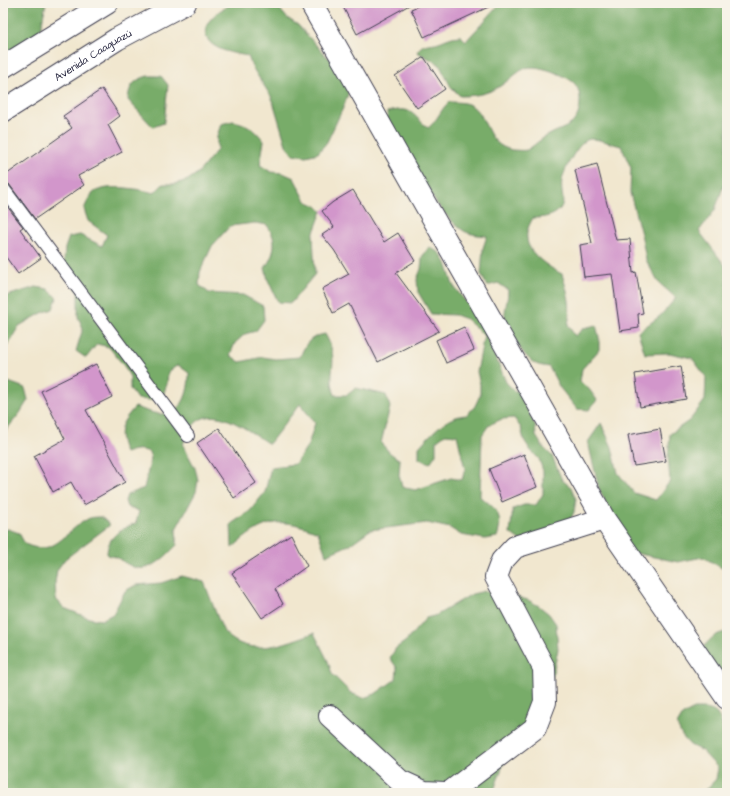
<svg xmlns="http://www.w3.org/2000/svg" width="730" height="796" viewBox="0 0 730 796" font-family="'Architects Daughter',sans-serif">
<rect width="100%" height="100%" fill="#f7f3e8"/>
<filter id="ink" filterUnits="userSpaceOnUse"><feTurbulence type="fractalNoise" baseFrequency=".025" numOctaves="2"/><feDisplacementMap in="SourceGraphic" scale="8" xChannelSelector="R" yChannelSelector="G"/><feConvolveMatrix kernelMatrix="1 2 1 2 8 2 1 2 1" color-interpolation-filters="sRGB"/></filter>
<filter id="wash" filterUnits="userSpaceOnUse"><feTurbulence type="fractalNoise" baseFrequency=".012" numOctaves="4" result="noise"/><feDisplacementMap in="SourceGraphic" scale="16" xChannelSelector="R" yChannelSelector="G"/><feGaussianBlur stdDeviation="0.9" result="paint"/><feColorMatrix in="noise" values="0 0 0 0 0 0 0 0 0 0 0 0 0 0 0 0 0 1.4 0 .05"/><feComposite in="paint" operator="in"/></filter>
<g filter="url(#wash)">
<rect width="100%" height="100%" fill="#f1e7cf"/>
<!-- forest -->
<path fill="#78ac69" stroke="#4d6752" d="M 3,3 L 46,3 L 41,28 L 27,51 L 3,64 Z
M 235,3 L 264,3 L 278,7 L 287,18 L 298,25 L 325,55 L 335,62 L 348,82 L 348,94 L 344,106 L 327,142 L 318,153 L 306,156 L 293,154 L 286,145 L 272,98 L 252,67 L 248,56 C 237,54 223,52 213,45 C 192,29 219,8 235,3 Z
M 498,3 L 727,3 L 727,176 L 715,210 L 699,231 L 727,268 L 727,571 L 703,557 L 678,562 L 630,552 L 599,489 L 588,442 L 601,423 L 612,447 L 618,473 L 634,493 L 656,500 L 670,481 L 668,457 L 670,434 L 690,420 L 705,400 L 706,377 L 692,358 L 669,353 L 645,354 L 638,332 L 660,316 L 676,298 L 658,282 L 646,260 L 642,238 L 630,193 L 631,168 L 621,146 C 612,144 600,139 591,139 C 579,139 564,170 562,180 C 561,187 562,192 563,199 C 563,215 546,218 533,218 C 529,225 526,231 527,239 C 528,254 550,268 562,274 C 568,294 572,304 568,325 L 575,336 L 584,328 L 596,325 L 599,337 L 599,350 L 582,369 L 580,382 L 589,389 L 597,400 L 589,410 L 577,409 L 560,388 L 549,367 C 545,366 540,366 536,364 C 524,359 503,325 505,312 C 506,304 508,298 508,290 L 498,283 L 487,286 L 481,274 L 483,248 L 487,236 C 480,235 471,235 464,231 C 437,215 405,152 388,124 L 387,112 C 413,106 410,113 428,128 C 438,120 440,110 449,102 C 456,102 466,102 472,106 C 490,120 485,144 512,150 C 516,150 523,151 527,150 C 534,146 540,139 547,136 C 555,131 564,129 571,124 C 579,117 580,109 580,99 C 580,94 578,87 574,83 C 566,75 537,64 526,68 C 518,71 512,78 506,82 C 492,93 478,96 460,96 L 451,87 L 439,64 L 417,52 C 422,42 430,45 439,42 C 447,39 452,36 461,36 L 466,41 L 500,4 Z
M 148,76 L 161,76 L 168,85 L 164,123 L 153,127 L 128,100 C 129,85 134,80 148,76 Z
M 233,121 C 248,124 255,129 264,141 L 260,165 L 271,172 L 283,173 L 294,178 L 306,201 L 317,206 L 322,211 L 313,235 L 315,274 L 291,303 L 278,302 L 268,280 L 265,268 C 275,253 278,241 267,225 L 255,223 L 230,226 L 212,246 L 200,272 L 199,285 L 209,293 L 243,295 L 263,306 L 264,320 L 256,331 L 245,334 L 235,343 L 230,355 L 240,362 L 263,357 L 275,359 L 300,357 C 306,343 309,337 325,334 C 341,361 326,371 335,395 L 347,395 L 356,388 L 386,395 L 390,407 L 381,443 L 390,453 L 400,460 L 399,475 L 402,487 L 415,490 L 451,478 L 462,480 L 465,469 L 457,435 L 445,434 L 436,441 L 436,454 L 430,463 L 419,459 L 419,447 C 433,432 446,416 467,415 L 475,406 L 480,395 L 480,384 L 477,372 L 484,335 L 466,319 L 455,315 L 431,314 L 418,292 L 417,279 L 421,269 L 422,257 L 429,247 L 440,253 L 446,263 L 453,285 L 461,296 L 477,313 L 506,382 L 514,391 L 518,391 L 535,424 L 536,436 L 543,447 L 552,456 L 562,480 L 571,487 L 576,499 L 574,512 L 568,525 L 521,541 L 510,533 L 513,509 L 524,505 L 536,505 L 543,494 L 543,471 L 539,459 L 531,451 L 524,440 L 521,428 L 514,418 L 502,419 L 489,425 L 482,435 L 480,497 C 497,508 504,517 497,537 L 485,539 L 461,535 L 450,528 L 427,523 L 370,530 L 349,545 L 326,555 L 318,532 C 279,516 264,520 232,548 L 231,524 L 250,511 L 265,492 L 271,467 L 295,464 L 308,445 L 315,423 L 300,404 L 269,444 C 238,424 200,393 183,445 L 195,468 L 198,480 L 196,492 L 176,529 L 177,545 C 165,557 148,576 129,565 C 119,560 120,557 107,555 C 107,536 121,529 136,523 L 139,511 L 127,507 L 125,501 L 127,495 L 144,488 L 151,458 L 149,452 C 140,448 134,450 125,453 C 116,432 120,424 135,407 C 142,409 151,413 159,414 C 183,416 189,392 189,373 L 178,365 L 168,372 L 167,384 L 163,395 L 150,400 L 137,399 L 130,389 L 130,377 L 124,366 L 109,347 L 97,344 L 86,358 L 76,351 L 83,328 L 78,317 L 78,291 L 63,274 L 65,248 L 69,237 L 80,235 L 102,246 L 107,235 L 88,221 L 84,209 C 87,203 90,194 96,191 C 110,184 140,189 154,193 L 163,184 L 175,184 L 188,180 L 199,172 L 217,150 L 217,136 L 221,124 Z
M 36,287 L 48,289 L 57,298 L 53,309 L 42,313 L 19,326 L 3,353 L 3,297 Z
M 3,380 L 25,388 L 28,400 L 20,413 L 3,434 Z
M 101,517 L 110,525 L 65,559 L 57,570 L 55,583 L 56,599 L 64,608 L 89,618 L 101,620 L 113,614 L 125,591 L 136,585 L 161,583 L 182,576 L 204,582 C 208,591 221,628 225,633 C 250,659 285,643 314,633 L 328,661 L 332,674 L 351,693 L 363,698 L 375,694 L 396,679 L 397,668 L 390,658 L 396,648 L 406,641 L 426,618 L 437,615 L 472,594 L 485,591 L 502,593 L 528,600 L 539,606 L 549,614 L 556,624 L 558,649 L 547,704 L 504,762 L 493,793 L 3,793 L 3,530 L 8,529 L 19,533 L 25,544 C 55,558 64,532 86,520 C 90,517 96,517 101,517 Z
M 727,632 L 727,713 L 698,659 C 703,646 712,633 727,632 Z
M 694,709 C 701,709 712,708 717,714 C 730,731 727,771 727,793 L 703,793 L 716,779 L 718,768 L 702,751 L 690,745 L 682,736 L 677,725 L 683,715 Z"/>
<g id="blocks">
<!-- building -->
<path fill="#d296cb" d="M 341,3 L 413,3 L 357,34 Z
M 425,3 L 497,3 L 424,37 L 411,9 Z
M 424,57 L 445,89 L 417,108 L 395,76 Z
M 102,89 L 120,116 L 108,125 L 122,152 L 78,176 L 84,185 L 35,219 L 9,184 L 3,181 L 3,177 L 72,128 L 63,116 Z
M 597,164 L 616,240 L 630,239 L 633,273 L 636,272 L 643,313 L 638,314 L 639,328 L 620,331 L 612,274 L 584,277 L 580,245 L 592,243 L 575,170 Z
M 353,190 L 384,242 L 398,233 L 415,261 L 396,273 L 439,331 L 378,362 L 349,304 L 333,313 L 322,289 L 349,274 L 334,250 L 322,235 L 334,227 L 322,211 L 333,202 Z
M 3,201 L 23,227 L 20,229 L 41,258 L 18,274 L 3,253 Z
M 464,327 L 474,350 L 446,363 L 436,340 Z
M 96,364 L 112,397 L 86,410 L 125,482 L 84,505 L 71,482 L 53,492 L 34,456 L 65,439 L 41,391 Z
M 681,366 L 686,399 L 640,407 L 635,374 Z
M 219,428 L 256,483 L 234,498 L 197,443 Z
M 660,429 L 666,461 L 634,466 L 628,435 Z
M 524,454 L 537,487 L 502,502 L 489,469 Z
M 291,534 L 307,566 L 275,589 L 283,604 L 262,618 L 232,573 Z"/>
</g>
</g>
<g filter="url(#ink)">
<use href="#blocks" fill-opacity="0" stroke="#414051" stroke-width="1"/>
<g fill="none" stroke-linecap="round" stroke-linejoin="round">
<defs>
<path id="lane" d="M 3,188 L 188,436"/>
<path id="street" d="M 311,3 L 604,519 L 727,698
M 330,716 L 400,781 L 424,792 L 445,793
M 449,793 L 535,728 L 545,702 L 544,668 L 496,577 L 502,561 L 515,547 L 604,519"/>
<g id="secondary">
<path d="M 3,67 L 107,3"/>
<path id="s1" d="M 3,111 L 117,39 L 185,3"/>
</g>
</defs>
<!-- lane casing -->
<use href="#lane" stroke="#414051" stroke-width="14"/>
<!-- street casing -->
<use href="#street" stroke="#414051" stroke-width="24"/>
<!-- secondary casing -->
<use href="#secondary" stroke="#414051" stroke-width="24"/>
<!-- lane -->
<use href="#lane" stroke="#fff" stroke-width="12"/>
<!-- street -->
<use href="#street" stroke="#fff" stroke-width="22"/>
<!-- secondary -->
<use href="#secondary" stroke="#fff" stroke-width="22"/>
</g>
</g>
<g text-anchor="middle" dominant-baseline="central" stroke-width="3" stroke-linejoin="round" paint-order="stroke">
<!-- street labels -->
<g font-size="11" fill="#22223b" stroke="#f7f3e8">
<text stroke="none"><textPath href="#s1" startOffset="106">Avenida Caaguazú</textPath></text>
</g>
</g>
<!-- margin -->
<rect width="730" height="796" fill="none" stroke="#f7f3e8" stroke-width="16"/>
</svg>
